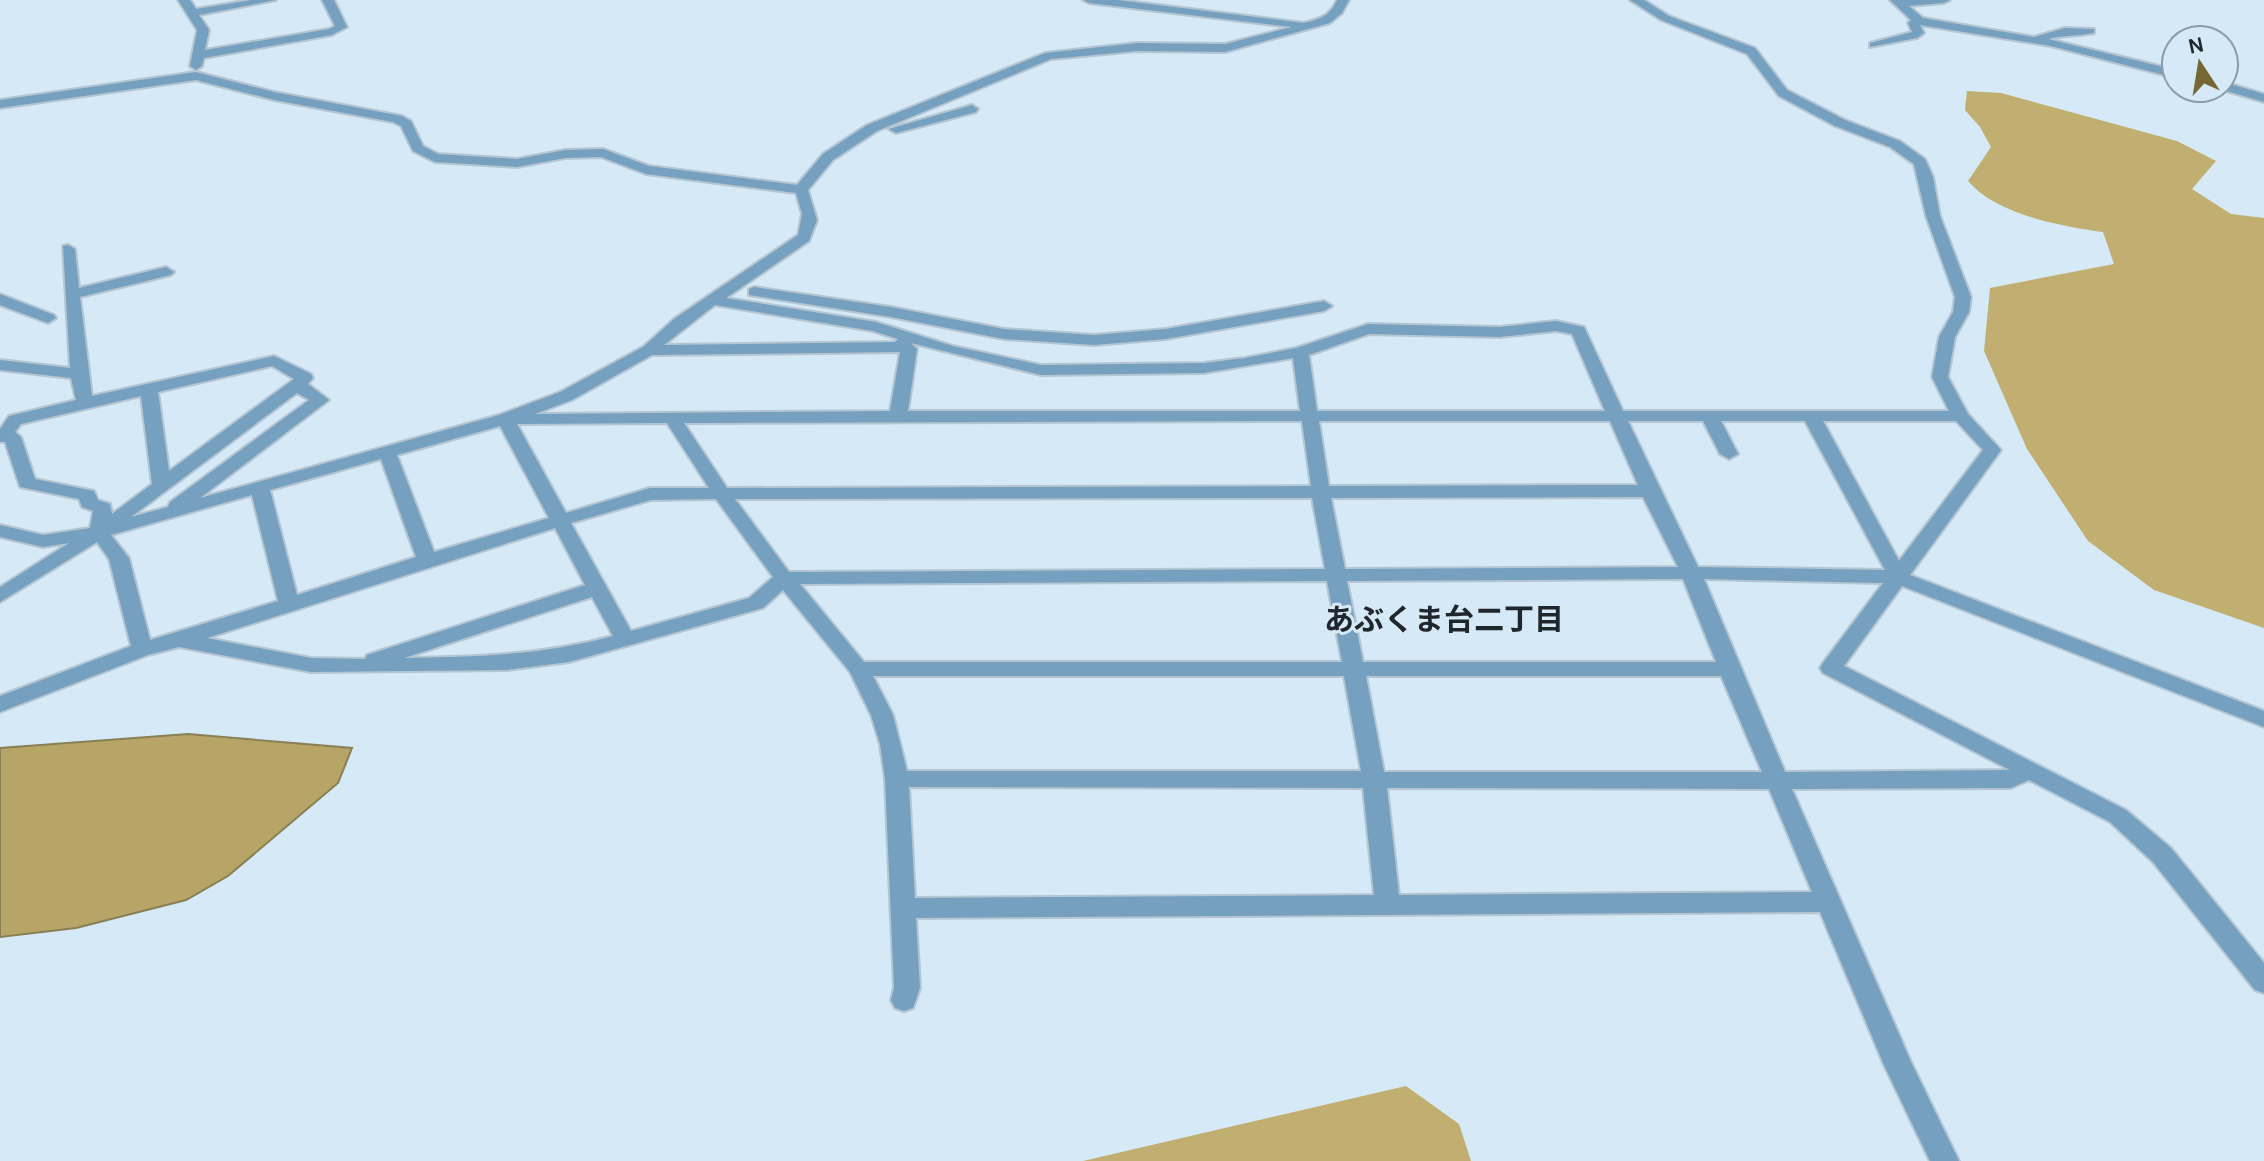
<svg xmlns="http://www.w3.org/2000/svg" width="2264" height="1161" viewBox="0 0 2264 1161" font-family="Karla,'Noto Sans JP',sans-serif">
<rect width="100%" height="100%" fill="#d6e9f7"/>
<!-- forest -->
<path fill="#c0af70" d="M 1967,91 L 2001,93 L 2177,141 L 2216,161 L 2192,189 L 2231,214 L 2264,218 L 2264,628 L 2154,590 L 2088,541 L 2027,449 L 1984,351 L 1990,288 L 2114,264 L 2103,232 C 2061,226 1997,215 1968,181 L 1991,147 L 1980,127 L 1965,110 Z
M 1406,1086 L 1459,1124 L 1471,1161 L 1083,1161 Z"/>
<!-- water -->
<path fill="#b6a566" stroke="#897f55" stroke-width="2" d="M 188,734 L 352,748 L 338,783 L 228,876 L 186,900 L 76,928 L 0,937 L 0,748 Z"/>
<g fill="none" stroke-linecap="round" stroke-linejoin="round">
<defs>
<path id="minor" d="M 178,0 L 190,0 L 196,9 L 251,0 L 276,0 L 199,15 L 209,30 L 205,50 L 329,29 L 335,26 L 322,0 L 334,0 L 347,27 L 332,35 L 204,58 L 202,66 L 196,70 L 190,66 L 197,30 Z
M 1083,0 L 1118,0 L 1304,23 C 1320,19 1330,16 1337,0 L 1349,0 L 1342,13 L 1330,23 L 1225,52 L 1137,51 L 1051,59 L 877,131 L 833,160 L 808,190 L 817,220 L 809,241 L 726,298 L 876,322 L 953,346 L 1041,365 L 1204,363 L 1245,358 L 1296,348 L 1368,324 L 1499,327 L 1556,321 L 1584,327 L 1623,411 L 1949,411 L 1932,377 L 1939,337 L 1953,312 L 1955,297 L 1926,216 L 1914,164 L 1890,147 L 1835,126 L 1779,96 L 1747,54 L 1661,20 L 1630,0 L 1644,0 L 1669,16 L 1755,48 L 1787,90 L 1845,120 L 1900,141 L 1925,159 L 1933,177 L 1940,216 L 1971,297 L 1969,312 L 1955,337 L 1948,377 L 1968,414 L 2001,450 L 1910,575 L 2264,711 L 2264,727 L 1902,586 L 1844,666 L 2126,810 L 2171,848 L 2264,963 L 2264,993 L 2255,990 L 2153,862 L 2110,822 L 2029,780 L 2011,788 L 1792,789 L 1911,1062 L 1959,1161 L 1930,1161 L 1884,1065 L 1820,912 L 916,918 L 920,988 L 913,1008 L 904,1011 L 895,1008 L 891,1000 L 894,988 L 885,779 L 880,744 L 871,715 L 850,672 L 783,590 L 763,608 L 569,662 L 507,670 L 311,672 L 179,647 L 148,655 L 0,712 L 0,696 L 131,646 L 109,559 L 97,542 L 0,602 L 0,587 L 69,543 L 43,547 L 0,537 L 0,525 L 43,535 L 90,528 L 93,511 L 82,507 L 79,499 L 20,487 L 5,442 L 0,442 L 0,429 L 9,416 L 76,400 L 71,378 L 0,370 L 0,360 L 70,368 L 63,246 L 68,245 L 75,249 L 79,288 L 166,267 L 174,272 L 171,275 L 80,297 L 92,396 L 274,356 L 311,374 L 313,378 L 308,384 L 329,400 L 200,498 L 499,415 L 560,392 L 643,347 L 674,319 L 798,235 L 802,214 L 796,193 L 646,174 L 601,157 L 565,158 L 517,167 L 435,162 L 413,151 L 401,126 L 393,122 L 274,100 L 196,80 L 0,108 L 0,100 L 196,72 L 274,92 L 402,116 L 411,121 L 423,146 L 438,154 L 517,159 L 565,150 L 603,149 L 649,166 L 797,185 L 823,154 L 867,125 L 1045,53 L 1137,43 L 1225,44 L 1292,27 L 1089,3 ZM 715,305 L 873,331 L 898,339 L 895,342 L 664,345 ZM 1556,331 L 1572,334 L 1605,411 L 1317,411 L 1309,355 L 1369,334 L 1499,337 ZM 911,343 L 1041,375 L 1204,373 L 1293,358 L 1300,411 L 908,411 L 917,349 ZM 900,352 L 890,411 L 535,414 L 572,400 L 652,355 ZM 272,366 L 294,379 L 169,471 L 158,392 ZM 297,393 L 309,400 L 170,502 L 168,507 L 131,517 ZM 141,396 L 152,484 L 112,514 L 110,504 L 98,500 L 94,491 L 35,479 L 21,437 L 15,432 L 21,424 ZM 1302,421 L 1311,486 L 727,488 L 684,423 ZM 1319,421 L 1610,421 L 1638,485 L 1329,486 ZM 1628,421 L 1703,421 L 1720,454 L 1729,459 L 1738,454 L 1721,421 L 1805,421 L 1885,570 L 1698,567 ZM 1823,421 L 1956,421 L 1983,450 L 1899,561 ZM 667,423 L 709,488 L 650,488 L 566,513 L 517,424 ZM 500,426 L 549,518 L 434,552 L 397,455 ZM 381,459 L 416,557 L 297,595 L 270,490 ZM 252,495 L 278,601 L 150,640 L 129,558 L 111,535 ZM 1643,497 L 1678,567 L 1345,569 L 1331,498 ZM 1312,498 L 1325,569 L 789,572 L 735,499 ZM 716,499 L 773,577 L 749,598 L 631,631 L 571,523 L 651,500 ZM 555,528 L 585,585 L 367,655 L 365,659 L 311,658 L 207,638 ZM 1683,579 L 1716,662 L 1363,662 L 1347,581 ZM 1704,579 L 1883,583 L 1823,663 L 1820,668 L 1823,673 L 2010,770 L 1785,772 ZM 1327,581 L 1342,662 L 864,662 L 800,584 ZM 592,597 L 613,636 C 543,655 476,657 404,658 ZM 873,676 L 1344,676 L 1361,771 L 907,771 L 893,715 ZM 1366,676 L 1721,676 L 1762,772 L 1384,772 ZM 909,787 L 1363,788 L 1374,895 L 915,898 ZM 1387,788 L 1769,789 L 1812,892 L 1399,895 Z
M 1890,0 L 1950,0 L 1944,3 L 1909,6 L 1923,18 L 2034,37 L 2065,28 L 2094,29 L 2094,33 C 2078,36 2064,35 2048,39 L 2176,70 L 2176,78 L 2051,46 L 1920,25 L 1924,33 L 1917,38 L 1870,47 L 1870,43 L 1912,32 L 1908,23 L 1911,20 Z
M 2224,82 L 2264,94 L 2264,102 L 2220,89 L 2224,88 Z
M 972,105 L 978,109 L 976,112 L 896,133 L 889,129 Z
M 754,287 L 891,307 L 1004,329 L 1094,335 L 1166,329 L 1324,301 L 1332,306 L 1324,311 L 1166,339 L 1094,345 L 1004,339 L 891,317 L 749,295 L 749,289 Z
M 0,294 L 54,315 L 56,318 L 48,323 L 0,305 Z"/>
</defs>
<!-- minor casing -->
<use href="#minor" stroke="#b5c6d2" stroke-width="4"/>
<!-- minor -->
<use href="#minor" fill="#75a0bf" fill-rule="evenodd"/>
</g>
<g text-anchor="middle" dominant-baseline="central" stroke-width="6" stroke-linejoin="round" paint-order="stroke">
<!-- neighbourhood labels -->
<g font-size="30" font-weight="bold" fill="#20272c" stroke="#d6e9f7">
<text x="1444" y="620">あぶくま台二丁目</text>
</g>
</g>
<!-- north arrow -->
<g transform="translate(2200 64) rotate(348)"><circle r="38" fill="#d6e9f7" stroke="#8d9ba6" stroke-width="2"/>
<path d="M0-6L14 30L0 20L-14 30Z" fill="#766835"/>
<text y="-12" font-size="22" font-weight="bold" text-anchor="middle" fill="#20272c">N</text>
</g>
</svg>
